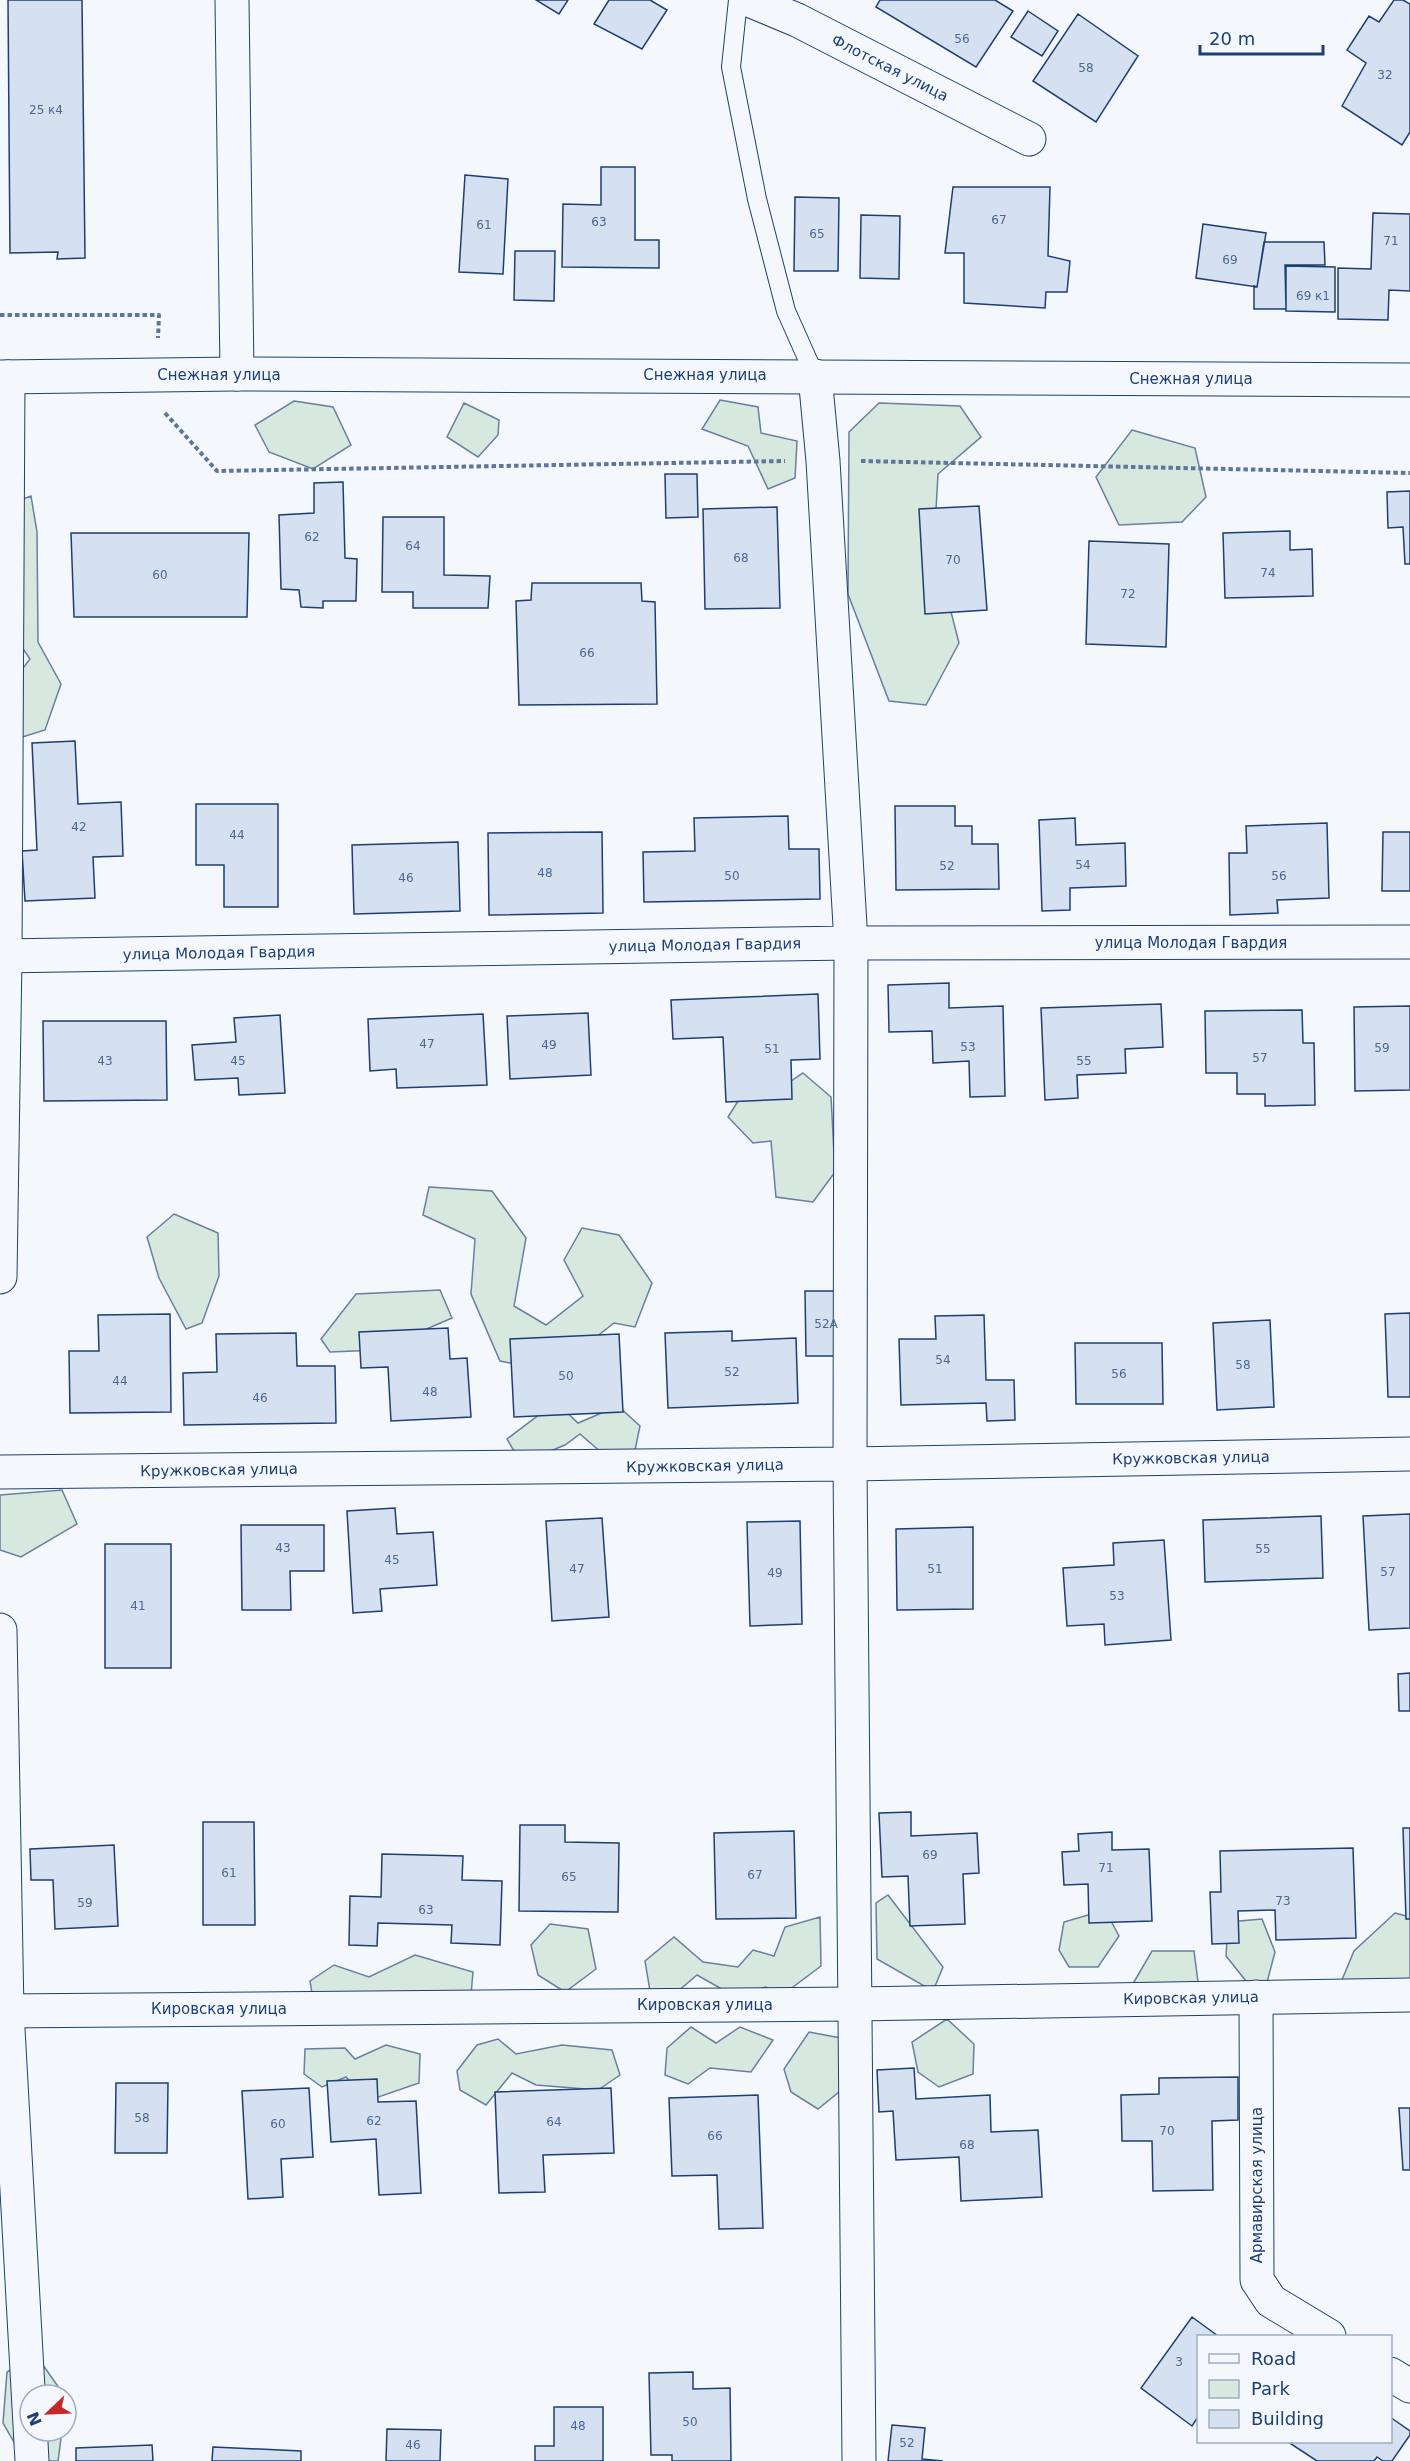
<svg xmlns="http://www.w3.org/2000/svg" width="1410" height="2461" viewBox="0 0 1410 2461" font-family="'DejaVu Sans',sans-serif">
<rect width="100%" height="100%" fill="#f4f7fb"/>
<!-- green -->
<path fill="#d7e8df" stroke="#687fa3" stroke-width="1.5" d="M 720,400 L 758,407 L 761,433 L 797,441 L 795,478 L 768,489 L 748,446 L 702,429 Z
M 294,401 L 333,407 L 351,445 L 313,469 L 269,452 L 255,425 Z
M 464,403 L 499,420 L 498,435 L 478,457 L 447,437 Z
M 879,403 L 960,406 L 981,437 L 938,474 L 934,546 L 959,643 L 926,705 L 889,701 L 848,594 L 849,432 Z
M 1132,430 L 1195,448 L 1206,497 L 1182,522 L 1119,525 L 1096,477 Z
M 31,496 L 37,532 L 38,642 L 61,684 L 45,730 L 16,739 L 4,693 L 30,659 L 3,619 L 0,507 Z
M 803,1073 L 831,1097 L 835,1172 L 813,1202 L 776,1197 L 771,1141 L 753,1143 L 728,1117 L 745,1090 L 775,1092 Z
M 429,1187 L 492,1191 L 526,1238 L 514,1306 L 546,1325 L 583,1296 L 564,1260 L 582,1228 L 619,1235 L 652,1283 L 635,1327 L 614,1323 L 568,1359 L 540,1369 L 500,1361 L 471,1294 L 475,1239 L 423,1215 Z
M 174,1214 L 218,1233 L 219,1276 L 202,1323 L 186,1329 L 159,1278 L 147,1237 Z
M 440,1290 L 452,1318 L 378,1350 L 330,1352 L 321,1339 L 356,1294 Z
M 556,1402 L 578,1423 L 618,1406 L 640,1426 L 634,1455 L 602,1453 L 580,1434 L 565,1445 L 521,1463 L 507,1439 Z
M 62,1490 L 77,1524 L 21,1557 L 0,1550 L 0,1495 Z
M 888,1895 L 943,1967 L 933,1991 L 877,1959 L 876,1903 Z
M 1105,1910 L 1119,1936 L 1098,1967 L 1069,1967 L 1059,1950 L 1064,1922 Z
M 1395,1913 L 1410,1917 L 1410,1985 L 1339,1987 L 1354,1951 Z
M 820,1917 L 821,1966 L 781,1996 L 766,1987 L 734,1996 L 697,1975 L 677,1992 L 650,1991 L 645,1961 L 674,1937 L 703,1962 L 738,1967 L 753,1950 L 774,1956 L 785,1927 Z
M 1262,1919 L 1275,1952 L 1266,1986 L 1246,1981 L 1226,1956 L 1228,1922 Z
M 550,1924 L 588,1929 L 596,1969 L 565,1992 L 538,1975 L 531,1945 Z
M 1152,1951 L 1194,1951 L 1198,1982 L 1131,1987 Z
M 415,1955 L 473,1972 L 471,1995 L 312,1993 L 310,1981 L 334,1965 L 369,1977 Z
M 947,2019 L 974,2044 L 973,2074 L 939,2087 L 918,2072 L 912,2042 Z
M 691,2027 L 716,2043 L 740,2027 L 773,2040 L 751,2072 L 710,2068 L 688,2084 L 665,2075 L 667,2048 Z
M 809,2032 L 851,2040 L 861,2074 L 818,2109 L 791,2092 L 784,2069 Z
M 498,2039 L 516,2054 L 562,2045 L 612,2050 L 620,2075 L 598,2090 L 536,2085 L 512,2073 L 486,2105 L 460,2090 L 457,2071 L 477,2045 Z
M 386,2045 L 420,2054 L 419,2083 L 367,2101 L 346,2077 L 322,2087 L 304,2074 L 305,2049 L 345,2048 L 355,2059 Z
M 36,2355 L 64,2395 L 30,2395 L 30,2431 L 62,2431 L 58,2461 L 18,2461 L 22,2456 L 3,2423 L 7,2372 Z"/>
<!-- building -->
<path fill="#d5e0f0" stroke="#1d3f73" stroke-width="1.5" d="M 8,0 L 82,0 L 85,258 L 57,259 L 58,252 L 10,253 Z
M 536,0 L 568,0 L 559,14 Z
M 609,0 L 650,0 L 667,10 L 642,49 L 594,24 Z
M 880,0 L 995,0 L 1013,11 L 976,67 L 876,7 Z
M 1394,0 L 1403,0 L 1410,4 L 1410,132 L 1402,145 L 1342,106 L 1366,63 L 1347,50 L 1369,16 L 1379,22 Z
M 1028,11 L 1058,31 L 1042,56 L 1011,37 Z
M 1078,14 L 1138,56 L 1096,122 L 1033,81 Z
M 601,167 L 635,167 L 635,240 L 659,240 L 659,268 L 562,267 L 563,204 L 601,205 Z
M 465,175 L 508,179 L 503,274 L 459,272 Z
M 953,187 L 1050,187 L 1048,256 L 1070,261 L 1067,292 L 1046,292 L 1045,308 L 964,303 L 964,253 L 945,253 Z
M 795,197 L 839,198 L 838,271 L 794,271 Z
M 1373,213 L 1410,214 L 1410,291 L 1389,290 L 1388,320 L 1338,319 L 1338,268 L 1371,269 Z
M 861,215 L 900,216 L 899,279 L 860,278 Z
M 1203,224 L 1266,233 L 1257,287 L 1196,278 Z
M 1264,242 L 1324,242 L 1325,265 L 1285,265 L 1286,309 L 1254,309 L 1254,286 L 1257,287 Z
M 515,251 L 555,251 L 554,301 L 514,300 Z
M 1286,266 L 1335,267 L 1335,312 L 1286,311 Z
M 665,474 L 697,474 L 698,517 L 666,518 Z
M 343,482 L 345,558 L 357,559 L 356,601 L 323,601 L 323,608 L 301,607 L 299,590 L 281,589 L 279,515 L 314,513 L 314,483 Z
M 1410,491 L 1410,564 L 1405,564 L 1403,527 L 1388,528 L 1387,492 Z
M 979,506 L 987,610 L 925,614 L 919,509 Z
M 777,507 L 780,608 L 705,609 L 703,509 Z
M 383,517 L 444,517 L 444,575 L 490,576 L 488,608 L 413,608 L 413,592 L 382,592 Z
M 1290,531 L 1290,550 L 1312,549 L 1313,596 L 1225,598 L 1223,533 Z
M 71,533 L 249,533 L 247,617 L 74,617 Z
M 1089,541 L 1169,544 L 1166,647 L 1086,644 Z
M 532,583 L 641,583 L 642,601 L 655,602 L 657,704 L 519,705 L 516,601 L 531,600 Z
M 75,741 L 78,804 L 121,802 L 123,856 L 93,857 L 95,898 L 25,901 L 22,851 L 37,850 L 32,743 Z
M 196,804 L 278,804 L 278,907 L 224,907 L 224,865 L 196,865 Z
M 895,806 L 955,806 L 955,826 L 972,826 L 972,844 L 998,844 L 999,889 L 896,890 Z
M 788,816 L 789,849 L 819,849 L 820,899 L 644,902 L 643,852 L 695,851 L 694,818 Z
M 1075,818 L 1076,845 L 1125,843 L 1126,886 L 1070,888 L 1070,910 L 1042,911 L 1039,820 Z
M 1327,823 L 1329,898 L 1277,900 L 1278,913 L 1230,915 L 1229,853 L 1247,853 L 1246,826 Z
M 602,832 L 603,913 L 489,915 L 488,833 Z
M 1383,832 L 1410,832 L 1410,891 L 1382,891 Z
M 458,842 L 460,911 L 354,914 L 352,845 Z
M 949,983 L 949,1008 L 1003,1006 L 1005,1096 L 970,1097 L 969,1061 L 933,1063 L 932,1031 L 889,1032 L 888,985 Z
M 818,994 L 820,1059 L 791,1060 L 792,1099 L 726,1102 L 723,1037 L 673,1039 L 671,1000 Z
M 1161,1004 L 1163,1047 L 1125,1049 L 1126,1073 L 1077,1075 L 1078,1098 L 1045,1100 L 1041,1008 Z
M 1410,1006 L 1410,1090 L 1355,1091 L 1354,1007 Z
M 1302,1010 L 1303,1043 L 1314,1043 L 1315,1105 L 1265,1106 L 1265,1094 L 1237,1094 L 1237,1073 L 1206,1073 L 1205,1011 Z
M 588,1013 L 591,1075 L 510,1079 L 507,1016 Z
M 483,1014 L 487,1085 L 397,1088 L 396,1069 L 370,1071 L 368,1019 Z
M 280,1015 L 285,1093 L 239,1095 L 238,1078 L 195,1080 L 192,1045 L 236,1042 L 234,1018 Z
M 43,1021 L 166,1021 L 167,1100 L 44,1101 Z
M 805,1291 L 844,1291 L 850,1356 L 806,1356 Z
M 1410,1313 L 1410,1397 L 1388,1397 L 1385,1314 Z
M 170,1314 L 171,1412 L 70,1413 L 69,1351 L 99,1351 L 98,1315 Z
M 984,1315 L 986,1380 L 1014,1380 L 1015,1420 L 987,1421 L 986,1403 L 901,1405 L 899,1339 L 936,1339 L 935,1316 Z
M 1270,1320 L 1274,1407 L 1217,1410 L 1213,1323 Z
M 448,1328 L 450,1359 L 467,1358 L 471,1417 L 391,1421 L 388,1367 L 361,1368 L 359,1332 Z
M 732,1331 L 732,1341 L 796,1338 L 798,1403 L 668,1408 L 665,1333 Z
M 296,1333 L 297,1366 L 335,1366 L 336,1423 L 184,1425 L 183,1373 L 217,1372 L 216,1334 Z
M 619,1334 L 623,1412 L 514,1417 L 510,1339 Z
M 1075,1343 L 1162,1343 L 1163,1404 L 1076,1404 Z
M 395,1508 L 397,1534 L 433,1532 L 437,1585 L 380,1589 L 382,1611 L 353,1613 L 347,1511 Z
M 1410,1514 L 1410,1628 L 1369,1630 L 1363,1516 Z
M 1321,1516 L 1323,1578 L 1205,1582 L 1203,1520 Z
M 602,1518 L 609,1617 L 552,1621 L 546,1521 Z
M 800,1521 L 802,1624 L 750,1626 L 747,1522 Z
M 241,1525 L 324,1525 L 324,1571 L 290,1571 L 291,1610 L 242,1610 Z
M 973,1527 L 973,1609 L 897,1610 L 896,1529 Z
M 1164,1540 L 1171,1640 L 1105,1645 L 1104,1624 L 1067,1626 L 1063,1568 L 1114,1565 L 1113,1543 Z
M 105,1544 L 171,1544 L 171,1668 L 105,1668 Z
M 1410,1673 L 1410,1711 L 1399,1711 L 1398,1674 Z
M 911,1812 L 911,1836 L 977,1833 L 979,1873 L 963,1874 L 965,1924 L 910,1926 L 908,1876 L 882,1877 L 879,1813 Z
M 203,1822 L 254,1822 L 255,1925 L 203,1925 Z
M 520,1825 L 565,1825 L 565,1842 L 619,1843 L 618,1912 L 519,1911 Z
M 1403,1828 L 1410,1828 L 1410,1919 L 1406,1919 Z
M 794,1831 L 796,1918 L 716,1919 L 714,1833 Z
M 1112,1832 L 1112,1850 L 1149,1849 L 1152,1921 L 1089,1923 L 1088,1884 L 1064,1885 L 1062,1852 L 1079,1851 L 1078,1834 Z
M 114,1845 L 118,1926 L 55,1929 L 53,1880 L 31,1880 L 30,1849 Z
M 1353,1848 L 1356,1938 L 1276,1940 L 1275,1910 L 1238,1911 L 1239,1943 L 1212,1944 L 1210,1892 L 1221,1892 L 1220,1851 Z
M 382,1854 L 463,1856 L 462,1880 L 502,1881 L 500,1945 L 451,1943 L 452,1925 L 378,1923 L 377,1946 L 349,1945 L 350,1896 L 381,1897 Z
M 914,2068 L 916,2099 L 990,2095 L 991,2132 L 1038,2130 L 1042,2197 L 961,2201 L 959,2157 L 896,2160 L 893,2111 L 879,2112 L 877,2070 Z
M 1238,2077 L 1238,2120 L 1212,2121 L 1213,2190 L 1153,2191 L 1152,2141 L 1122,2141 L 1121,2095 L 1159,2094 L 1159,2078 Z
M 377,2079 L 378,2102 L 416,2101 L 421,2193 L 379,2195 L 376,2139 L 331,2142 L 327,2081 Z
M 116,2083 L 168,2083 L 167,2153 L 115,2153 Z
M 309,2088 L 313,2157 L 281,2159 L 283,2197 L 248,2199 L 242,2091 Z
M 611,2088 L 614,2153 L 543,2155 L 545,2192 L 499,2193 L 495,2092 Z
M 758,2095 L 763,2228 L 719,2229 L 717,2175 L 672,2176 L 669,2098 Z
M 1399,2108 L 1410,2108 L 1410,2170 L 1403,2170 Z
M 1192,2317 L 1218,2336 L 1198,2336 L 1198,2417 L 1192,2426 L 1141,2388 Z
M 693,2372 L 693,2389 L 730,2388 L 731,2461 L 672,2461 L 672,2455 L 651,2455 L 649,2373 Z
M 554,2407 L 603,2407 L 603,2461 L 535,2461 L 535,2446 L 554,2446 Z
M 1390,2417 L 1410,2431 L 1410,2435 L 1392,2461 L 1383,2461 L 1377,2457 L 1374,2461 L 1317,2461 L 1288,2442 L 1390,2442 Z
M 892,2425 L 925,2428 L 922,2459 L 943,2461 L 888,2461 Z
M 387,2429 L 441,2430 L 440,2461 L 386,2461 Z
M 152,2445 L 153,2461 L 76,2461 L 76,2448 Z
M 213,2447 L 301,2451 L 301,2461 L 212,2461 Z"/>
<g fill="none" stroke-linecap="round" stroke-linejoin="round">
<defs>
<path id="lane" d="M 738,0 L 731,67 L 757,199 L 786,311 L 815,376"/>
<path id="street" d="M 232,0 L 237,374
M 749,0 L 797,20 L 1029,139
M 815,376 L 823,461 L 851,943 L 850,1464 L 859,2461
M 0,956 L 851,943 L 1410,942
M 0,1277 L 5,957 L 8,377
M 0,1472 L 850,1464 L 1410,1454
M 0,1630 L 7,2011 L 32,2461
M 1256,1997 L 1257,2280 L 1271,2301 L 1329,2336
M 1390,2374 L 1410,2386"/>
<path id="secondary" d="M 0,377 L 237,374 L 1410,380
M 0,2011 L 855,2004 L 1410,1995"/>
</defs>
<!-- lane casing -->
<use href="#lane" stroke="#1d3f73" stroke-width="20"/>
<!-- street casing -->
<use href="#street" stroke="#1d3f73" stroke-width="35"/>
<!-- secondary casing -->
<use href="#secondary" stroke="#1d3f73" stroke-width="35"/>
<!-- path -->
<path stroke="#5e769c" stroke-width="4" stroke-dasharray="4.5 3" stroke-linecap="butt" d="M 0,315 L 159,315 L 158,338
M 165,413 L 217,471 L 785,461
M 861,461 L 1410,473"/>
<!-- lane -->
<use href="#lane" stroke="#f4f7fb" stroke-width="18"/>
<!-- street -->
<use href="#street" stroke="#f4f7fb" stroke-width="33"/>
<!-- secondary -->
<use href="#secondary" stroke="#f4f7fb" stroke-width="33"/>
</g>
<g text-anchor="middle" dominant-baseline="central" stroke-width="4.5" stroke-linejoin="round" paint-order="stroke">
<!-- number labels -->
<g font-size="12" fill="#4b6792">
<text x="962" y="39">56</text>
<text x="1086" y="68">58</text>
<text x="1385" y="75">32</text>
<text x="46" y="110">25 к4</text>
<text x="999" y="220">67</text>
<text x="599" y="222">63</text>
<text x="484" y="225">61</text>
<text x="817" y="234">65</text>
<text x="1391" y="241">71</text>
<text x="1230" y="260">69</text>
<text x="1313" y="296">69 к1</text>
<text x="312" y="537">62</text>
<text x="413" y="546">64</text>
<text x="741" y="558">68</text>
<text x="953" y="560">70</text>
<text x="1268" y="573">74</text>
<text x="160" y="575">60</text>
<text x="1128" y="594">72</text>
<text x="587" y="653">66</text>
<text x="79" y="827">42</text>
<text x="237" y="835">44</text>
<text x="1083" y="865">54</text>
<text x="947" y="866">52</text>
<text x="545" y="873">48</text>
<text x="732" y="876">50</text>
<text x="1279" y="876">56</text>
<text x="406" y="878">46</text>
<text x="427" y="1044">47</text>
<text x="549" y="1045">49</text>
<text x="968" y="1047">53</text>
<text x="1382" y="1048">59</text>
<text x="772" y="1049">51</text>
<text x="1260" y="1058">57</text>
<text x="105" y="1061">43</text>
<text x="238" y="1061">45</text>
<text x="1084" y="1061">55</text>
<text x="826" y="1324">52А</text>
<text x="943" y="1360">54</text>
<text x="1243" y="1365">58</text>
<text x="732" y="1372">52</text>
<text x="1119" y="1374">56</text>
<text x="566" y="1376">50</text>
<text x="120" y="1381">44</text>
<text x="430" y="1392">48</text>
<text x="260" y="1398">46</text>
<text x="283" y="1548">43</text>
<text x="1263" y="1549">55</text>
<text x="392" y="1560">45</text>
<text x="577" y="1569">47</text>
<text x="935" y="1569">51</text>
<text x="1388" y="1572">57</text>
<text x="775" y="1573">49</text>
<text x="1117" y="1596">53</text>
<text x="138" y="1606">41</text>
<text x="930" y="1855">69</text>
<text x="1106" y="1868">71</text>
<text x="229" y="1873">61</text>
<text x="755" y="1875">67</text>
<text x="569" y="1877">65</text>
<text x="1283" y="1901">73</text>
<text x="85" y="1903">59</text>
<text x="426" y="1910">63</text>
<text x="142" y="2118">58</text>
<text x="374" y="2121">62</text>
<text x="554" y="2122">64</text>
<text x="278" y="2124">60</text>
<text x="1167" y="2131">70</text>
<text x="715" y="2136">66</text>
<text x="967" y="2145">68</text>
<text x="1179" y="2362">3</text>
<text x="690" y="2422">50</text>
<text x="578" y="2426">48</text>
<text x="907" y="2443">52</text>
<text x="413" y="2445">46</text>
</g>
<!-- street labels -->
<g font-size="15" fill="#1d3f73" stroke="#f4f7fb">
<text transform="translate(890 68) rotate(27)">Флотская улица</text>
<text x="219" y="375">Снежная улица</text>
<text x="705" y="375">Снежная улица</text>
<text x="1191" y="379">Снежная улица</text>
<text x="1191" y="943">улица Молодая Гвардия</text>
<text transform="translate(705 945) rotate(-1)">улица Молодая Гвардия</text>
<text transform="translate(219 953) rotate(-1)">улица Молодая Гвардия</text>
<text transform="translate(1191 1458) rotate(-1)">Кружковская улица</text>
<text transform="translate(705 1466) rotate(-1)">Кружковская улица</text>
<text transform="translate(219 1470) rotate(-1)">Кружковская улица</text>
<text transform="translate(1191 1998) rotate(-1)">Кировская улица</text>
<text x="705" y="2005">Кировская улица</text>
<text x="219" y="2009">Кировская улица</text>
<text transform="translate(1257 2185) rotate(-90)">Армавирская улица</text>
</g>
</g>
<!-- legend -->
<rect x="1197" y="2335" width="195" height="108" fill="#f4f7fb" stroke="#9eadc5" stroke-width="1.5"/>
<rect x="1209" y="2354" width="30" height="9" fill="#f4f7fb" stroke="#9eadc5" stroke-width="1.5"/>
<text x="1251" y="2365" font-size="18" fill="#1d3f73">Road</text>
<rect x="1209" y="2380" width="30" height="18" fill="#d7e8df" stroke="#9eadc5" stroke-width="1.5"/>
<text x="1251" y="2395" font-size="18" fill="#1d3f73">Park</text>
<rect x="1209" y="2410" width="30" height="18" fill="#d5e0f0" stroke="#9eadc5" stroke-width="1.5"/>
<text x="1251" y="2425" font-size="18" fill="#1d3f73">Building</text>
<!-- north arrow -->
<g transform="translate(48 2413) rotate(247)"><circle r="28" fill="#f4f7fb" stroke="#9eadc5" stroke-width="1.5"/>
<path d="M0-4.5L10 22L0 15L-10 22Z" fill="#c62828"/>
<text y="-9" font-size="16" font-weight="bold" text-anchor="middle" fill="#1d3f73">N</text>
</g>
<!-- scale -->
<path d="M1200 45v9h123v-9" fill="none" stroke="#1d3f73" stroke-width="3"/>
<text x="1209" y="45" font-size="18" fill="#1d3f73" stroke="#f4f7fb" stroke-width="4.5" paint-order="stroke">20 m</text>
</svg>
